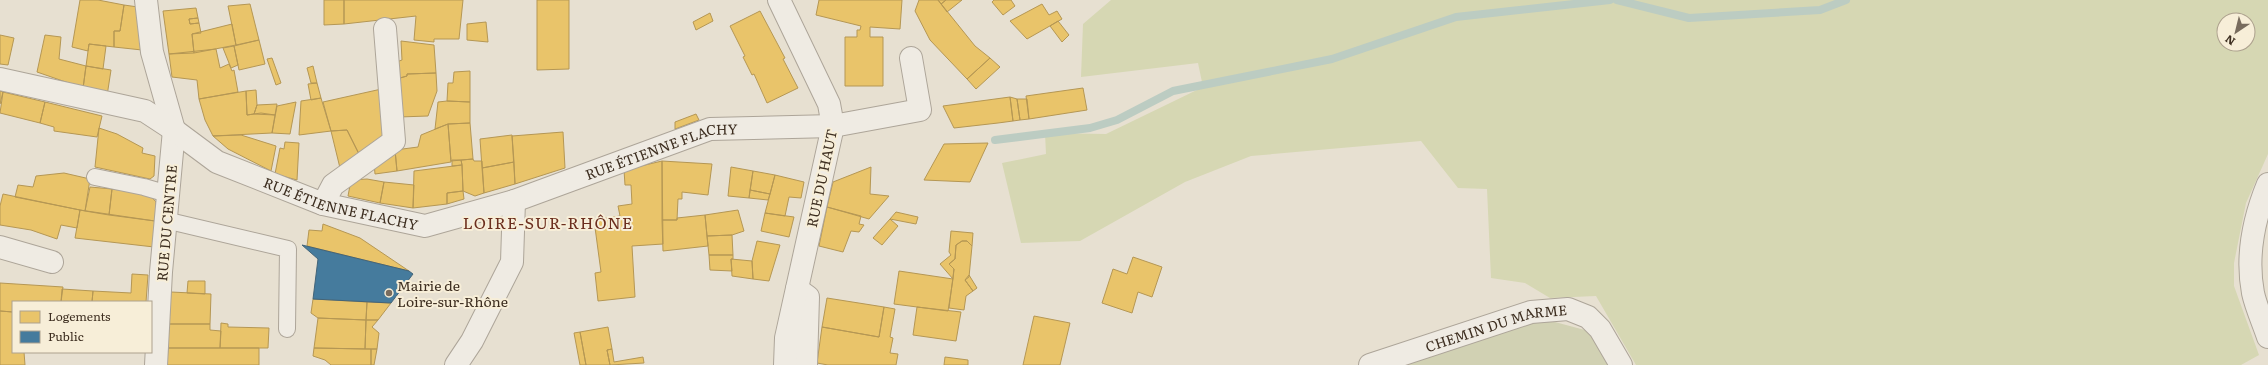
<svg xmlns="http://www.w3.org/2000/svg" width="2268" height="365" viewBox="0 0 2268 365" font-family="Literata,serif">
<rect width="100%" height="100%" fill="#e7e0d1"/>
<!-- green -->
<path fill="#d6d7b3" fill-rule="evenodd" d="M 1111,0 L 2268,0 L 2268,154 L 2246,203 L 2234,263 L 2234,286 L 2259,355 L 2241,365 L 1636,365 L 1596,296 L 1550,298 L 1525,283 L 1491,278 L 1487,189 L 1458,188 L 1421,141 L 1251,156 L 1185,182 L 1080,241 L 1021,243 L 1002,163 L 1046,154 L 1045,133 L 1106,134 L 1203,87 L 1198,63 L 1081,77 L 1083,24 ZM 2224,20 L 2248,20 L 2248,44 L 2224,44 Z"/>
<!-- cemetery -->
<path fill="#d1d1b3" d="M 1540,318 L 1596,333 L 1613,365 L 1397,365 Z"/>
<!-- homes -->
<path fill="#e9c46a" stroke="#b59754" d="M 80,0 L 98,0 L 124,5 L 120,31 L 114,31 L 114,47 L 89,44 L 88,51 L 72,47 Z
M 324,0 L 344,0 L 344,24 L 324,25 Z
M 344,0 L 463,0 L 459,39 L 434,39 L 434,42 L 414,40 L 416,16 L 344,24 Z
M 537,0 L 569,0 L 569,69 L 537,70 Z
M 819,0 L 902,0 L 900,29 L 870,27 L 870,37 L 883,37 L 883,86 L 845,86 L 845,37 L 857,37 L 857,30 L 860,30 L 861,26 L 816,15 Z
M 919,0 L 938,0 L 975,46 L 990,58 L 967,79 L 930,40 L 915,11 Z
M 938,0 L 946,0 L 941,4 Z
M 946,0 L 962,0 L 947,12 L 941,4 Z
M 994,0 L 1011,0 L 1015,6 L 1003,15 L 992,2 Z
M 250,4 L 259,40 L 236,45 L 228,6 Z
M 1042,4 L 1049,15 L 1057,11 L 1062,19 L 1027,39 L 1010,21 Z
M 124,5 L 138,7 L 142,50 L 114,47 L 114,31 L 120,31 Z
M 196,8 L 198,18 L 189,19 L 190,24 L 199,23 L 201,33 L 192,34 L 194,53 L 169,54 L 163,11 Z
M 760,11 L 785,58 L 783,59 L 798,88 L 767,103 L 754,74 L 752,75 L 743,57 L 745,56 L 730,26 Z
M 710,13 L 713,21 L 696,30 L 693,22 Z
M 198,18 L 199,23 L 190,24 L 189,19 Z
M 1058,21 L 1069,35 L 1062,42 L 1050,26 Z
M 486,22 L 488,42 L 467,40 L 467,24 Z
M 232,24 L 236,45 L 194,53 L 192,34 Z
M 0,35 L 14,38 L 8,65 L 0,64 Z
M 45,35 L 61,37 L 59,59 L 86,66 L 83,88 L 37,72 Z
M 259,40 L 265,64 L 239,70 L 234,46 Z
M 401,41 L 434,45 L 436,73 L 407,74 L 407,76 L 393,80 L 391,64 L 402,60 Z
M 89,44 L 106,46 L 103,69 L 86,66 Z
M 234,46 L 238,65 L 231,68 L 223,48 Z
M 216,49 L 220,68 L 229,64 L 232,71 L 234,70 L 238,92 L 199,99 L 197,80 L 172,77 L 169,54 Z
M 272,58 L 281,83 L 276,85 L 267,59 Z
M 990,58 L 1000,67 L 976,89 L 967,79 Z
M 86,66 L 111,70 L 107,96 L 83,89 Z
M 313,66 L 317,83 L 311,83 L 307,68 Z
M 470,71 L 470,102 L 447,101 L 448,83 L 453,83 L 454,72 Z
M 436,73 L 437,91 L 428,116 L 399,117 L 393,80 L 407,76 L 407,74 Z
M 317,83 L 321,98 L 311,100 L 308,84 Z
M 386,88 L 386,134 L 360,156 L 347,130 L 331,131 L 323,102 Z
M 1083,88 L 1087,110 L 1029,119 L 1026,96 Z
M 256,90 L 257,105 L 254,114 L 247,115 L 246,91 Z
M 0,91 L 3,92 L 0,104 Z
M 246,91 L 247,115 L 261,113 L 275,115 L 272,133 L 213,136 L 205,120 L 199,99 Z
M 3,92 L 45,102 L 40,123 L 0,113 Z
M 1010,97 L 1013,121 L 998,123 L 954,128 L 943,106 Z
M 1010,97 L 1017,99 L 1020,120 L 1013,121 Z
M 321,98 L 331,131 L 299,135 L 301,101 Z
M 1017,99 L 1027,99 L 1029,119 L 1020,120 Z
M 447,101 L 470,102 L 470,123 L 448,124 L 435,129 L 438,102 Z
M 45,102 L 102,116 L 97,137 L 54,131 L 54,127 L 40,123 Z
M 296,102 L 290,134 L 272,133 L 277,106 Z
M 277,104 L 275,115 L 254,114 L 257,105 Z
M 696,114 L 699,120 L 675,129 L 675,122 Z
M 470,123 L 473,159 L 451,161 L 448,124 Z
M 448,124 L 451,162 L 397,171 L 395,150 L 418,147 L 421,135 Z
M 99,128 L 117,134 L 143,148 L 142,153 L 155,156 L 154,176 L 150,179 L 95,167 Z
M 347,130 L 360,156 L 340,168 L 331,131 Z
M 563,132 L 565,168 L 515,184 L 512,136 Z
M 241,135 L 276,146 L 271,171 L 228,149 L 213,136 Z
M 512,135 L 514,162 L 482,168 L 480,139 Z
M 285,142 L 299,143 L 297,180 L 275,174 L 280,148 L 284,149 Z
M 988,143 L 970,182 L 924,180 L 944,144 Z
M 395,150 L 397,171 L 375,174 L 374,163 Z
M 473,159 L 474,161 L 482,161 L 484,193 L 475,196 L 463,191 L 462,165 L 461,160 Z
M 452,160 L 461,160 L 462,165 L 452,166 Z
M 662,161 L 663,244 L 632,246 L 635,297 L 598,301 L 595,273 L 601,272 L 594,220 L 620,216 L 618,206 L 632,204 L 631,185 L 625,185 L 624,170 Z
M 662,161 L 712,164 L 708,195 L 682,192 L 682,199 L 678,199 L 677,220 L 662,220 Z
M 514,162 L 515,184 L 484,193 L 482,168 Z
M 462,165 L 463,191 L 447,193 L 447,204 L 413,208 L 414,171 Z
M 731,167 L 753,171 L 749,198 L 728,196 Z
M 871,167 L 870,194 L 889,196 L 869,219 L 827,207 L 833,182 Z
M 753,171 L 775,175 L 770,194 L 750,190 Z
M 64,173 L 90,179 L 85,211 L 15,197 L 18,185 L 33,187 L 36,176 Z
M 775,175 L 804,182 L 801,198 L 789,197 L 785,216 L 765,213 Z
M 367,179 L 384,182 L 380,203 L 348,196 L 351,180 Z
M 384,182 L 414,185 L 413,208 L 380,203 Z
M 90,187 L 112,189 L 109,215 L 85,211 Z
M 112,189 L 149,194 L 156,202 L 155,221 L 109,215 Z
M 750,190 L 770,194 L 768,200 L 749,198 Z
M 463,191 L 464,199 L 447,204 L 447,193 Z
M 3,194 L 80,210 L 77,228 L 61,225 L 57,239 L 31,230 L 0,225 L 0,206 Z
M 827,207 L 861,216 L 859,224 L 864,225 L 859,232 L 851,231 L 843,252 L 819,246 Z
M 80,210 L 155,221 L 154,247 L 75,238 Z
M 738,210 L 744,231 L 732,235 L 707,236 L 705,215 Z
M 896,212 L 918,217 L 916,224 L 890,219 Z
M 765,213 L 794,217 L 789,237 L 761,231 Z
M 705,215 L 708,246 L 663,251 L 662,220 L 677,220 L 677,218 Z
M 890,219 L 898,226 L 882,245 L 873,238 Z
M 323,224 L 360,238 L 409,271 L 307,246 L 309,230 L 322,231 Z
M 951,231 L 973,233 L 972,246 L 967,241 L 962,241 L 956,245 L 955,259 L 949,264 L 954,269 L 953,279 L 940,264 L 951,255 L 949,252 Z
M 732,235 L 733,255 L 709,255 L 707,236 Z
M 757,241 L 780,245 L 769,281 L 753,279 L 752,261 Z
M 962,241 L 967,241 L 972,246 L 969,277 L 965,280 L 973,291 L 966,296 L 964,310 L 949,308 L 954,269 L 949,264 L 955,259 L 956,245 Z
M 709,255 L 733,255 L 733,259 L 731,259 L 732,271 L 710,270 Z
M 1133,257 L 1162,267 L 1152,297 L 1138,292 L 1132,313 L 1102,303 L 1113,269 L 1127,274 Z
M 731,259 L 752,261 L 753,279 L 732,276 Z
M 899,271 L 953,279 L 948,311 L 894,304 Z
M 132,274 L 148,275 L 146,302 L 92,302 L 93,291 L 131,293 Z
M 969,275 L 977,288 L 973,291 L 965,280 Z
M 188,281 L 205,281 L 205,294 L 187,293 Z
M 0,283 L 63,287 L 61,302 L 13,302 L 13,312 L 0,311 Z
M 62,289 L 93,291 L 92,302 L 61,302 Z
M 171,292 L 211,294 L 210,324 L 169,324 Z
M 827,298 L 884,307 L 879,337 L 822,327 Z
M 313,299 L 367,302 L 366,320 L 318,318 L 311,313 Z
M 367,302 L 391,303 L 378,320 L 366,320 Z
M 884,307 L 895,309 L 890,337 L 893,338 L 890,353 L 898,354 L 896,365 L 828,365 L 817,363 L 822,327 L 879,337 Z
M 917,307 L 961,312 L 956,341 L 913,335 Z
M 0,311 L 13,312 L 13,352 L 24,352 L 25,365 L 0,365 Z
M 1034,316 L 1070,323 L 1060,365 L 1023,365 Z
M 318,318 L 366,320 L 365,349 L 314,348 Z
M 366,320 L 378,320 L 372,327 L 379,333 L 377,349 L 365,349 Z
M 221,323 L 228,324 L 228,327 L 269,328 L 268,348 L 220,348 Z
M 169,324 L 210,324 L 210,330 L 221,331 L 220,348 L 168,348 Z
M 608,327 L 612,349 L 607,350 L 610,365 L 586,365 L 580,332 Z
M 580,332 L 586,365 L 580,365 L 574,333 Z
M 168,348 L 259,348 L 259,365 L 167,365 Z
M 314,348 L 371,349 L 371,365 L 331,365 L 325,360 L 313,356 Z
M 371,349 L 377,349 L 374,365 L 371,365 Z
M 612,349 L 614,362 L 643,357 L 644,363 L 610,365 L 607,350 Z
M 945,357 L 968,360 L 968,365 L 944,365 Z"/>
<!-- public -->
<path fill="#457b9d" stroke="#436478" d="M 302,245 L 409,271 L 413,274 L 391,303 L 313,299 L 318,259 Z"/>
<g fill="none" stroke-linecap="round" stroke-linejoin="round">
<!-- stream -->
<path stroke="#bcccc2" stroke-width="8" d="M 1617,0 L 1689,18 L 1820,10 L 1846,0
M 995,140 L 1090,128 L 1117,120 L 1173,91 L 1332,59 L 1456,17 L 1610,0"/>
<defs>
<path id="service" d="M 95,177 L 144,187 L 168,194
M 165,220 L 288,249 L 287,329"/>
<g id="minor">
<path d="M 146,0 L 152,52 L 174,130 L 161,272 L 156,365"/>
<path id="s1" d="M 0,79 L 145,111 L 174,130 L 217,162 L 323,204 L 425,226 L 514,201 L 710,129 L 833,126 L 920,110 L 911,58"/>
<path d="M 2268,184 C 2254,218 2246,256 2253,293 C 2256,307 2263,322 2268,337"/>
<path d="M 323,204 L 333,185 L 394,141 L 385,29"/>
<path d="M 0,247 L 52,262"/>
<path d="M 797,289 L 808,297 L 806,365"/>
<path d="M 456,365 L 472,341 L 512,262 L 514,201"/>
<path id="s2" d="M 1370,365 L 1531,312 L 1568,309 L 1588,317 L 1600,329 L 1621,365"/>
</g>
<path id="tertiary" d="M 779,0 L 829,104 L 833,126 L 786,338 L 785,365"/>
</defs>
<!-- service casing -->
<use href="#service" stroke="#ada599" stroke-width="18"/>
<!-- minor casing -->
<use href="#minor" stroke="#ada599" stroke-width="24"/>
<!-- tertiary casing -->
<use href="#tertiary" stroke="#ada599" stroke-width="24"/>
<!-- service -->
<use href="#service" stroke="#efebe3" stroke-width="16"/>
<!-- minor -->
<use href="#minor" stroke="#efebe3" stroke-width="22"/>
<!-- tertiary -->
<use href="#tertiary" stroke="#efebe3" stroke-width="22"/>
</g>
<!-- markers -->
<circle fill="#786c5e" stroke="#f7eed8" stroke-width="1.5" cx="389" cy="293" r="4"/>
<g text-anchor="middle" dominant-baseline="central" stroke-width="4" stroke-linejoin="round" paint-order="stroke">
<!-- street labels -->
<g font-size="14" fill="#3d2e20" stroke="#f7eed8">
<text stroke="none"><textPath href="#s1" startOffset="704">RUE ÉTIENNE FLACHY</textPath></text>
<text transform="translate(821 178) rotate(-78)">RUE DU HAUT</text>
<text stroke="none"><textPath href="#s1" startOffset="368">RUE ÉTIENNE FLACHY</textPath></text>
<text transform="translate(166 223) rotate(-85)">RUE DU CENTRE</text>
<text stroke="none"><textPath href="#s2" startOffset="132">CHEMIN DU MARME</textPath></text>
</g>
<!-- poi labels -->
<g font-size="14" fill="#3d2e20" stroke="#f7eed8" text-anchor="start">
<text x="397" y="285">Mairie de<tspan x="397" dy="16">Loire-sur-Rhône</tspan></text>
</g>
<!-- quarter labels -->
<g font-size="16" letter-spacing="1" fill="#6b2e1e" stroke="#f7eed8">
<text x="548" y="222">LOIRE-SUR-RHÔNE</text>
</g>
</g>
<!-- legend -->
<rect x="12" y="301" width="140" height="52" fill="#f7eed8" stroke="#ada18e"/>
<rect x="20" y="311" width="20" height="12" fill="#e9c46a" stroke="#ada18e"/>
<text x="48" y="321" font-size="12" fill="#3d2e20">Logements</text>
<rect x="20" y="331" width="20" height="12" fill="#457b9d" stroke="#ada18e"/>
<text x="48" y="341" font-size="12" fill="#3d2e20">Public</text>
<!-- north arrow -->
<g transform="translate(2236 32) rotate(215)"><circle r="19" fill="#f7eed8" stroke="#ada18e"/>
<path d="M0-3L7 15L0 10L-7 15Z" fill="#786c5e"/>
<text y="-6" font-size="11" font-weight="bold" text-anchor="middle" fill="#3d2e20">N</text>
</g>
</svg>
